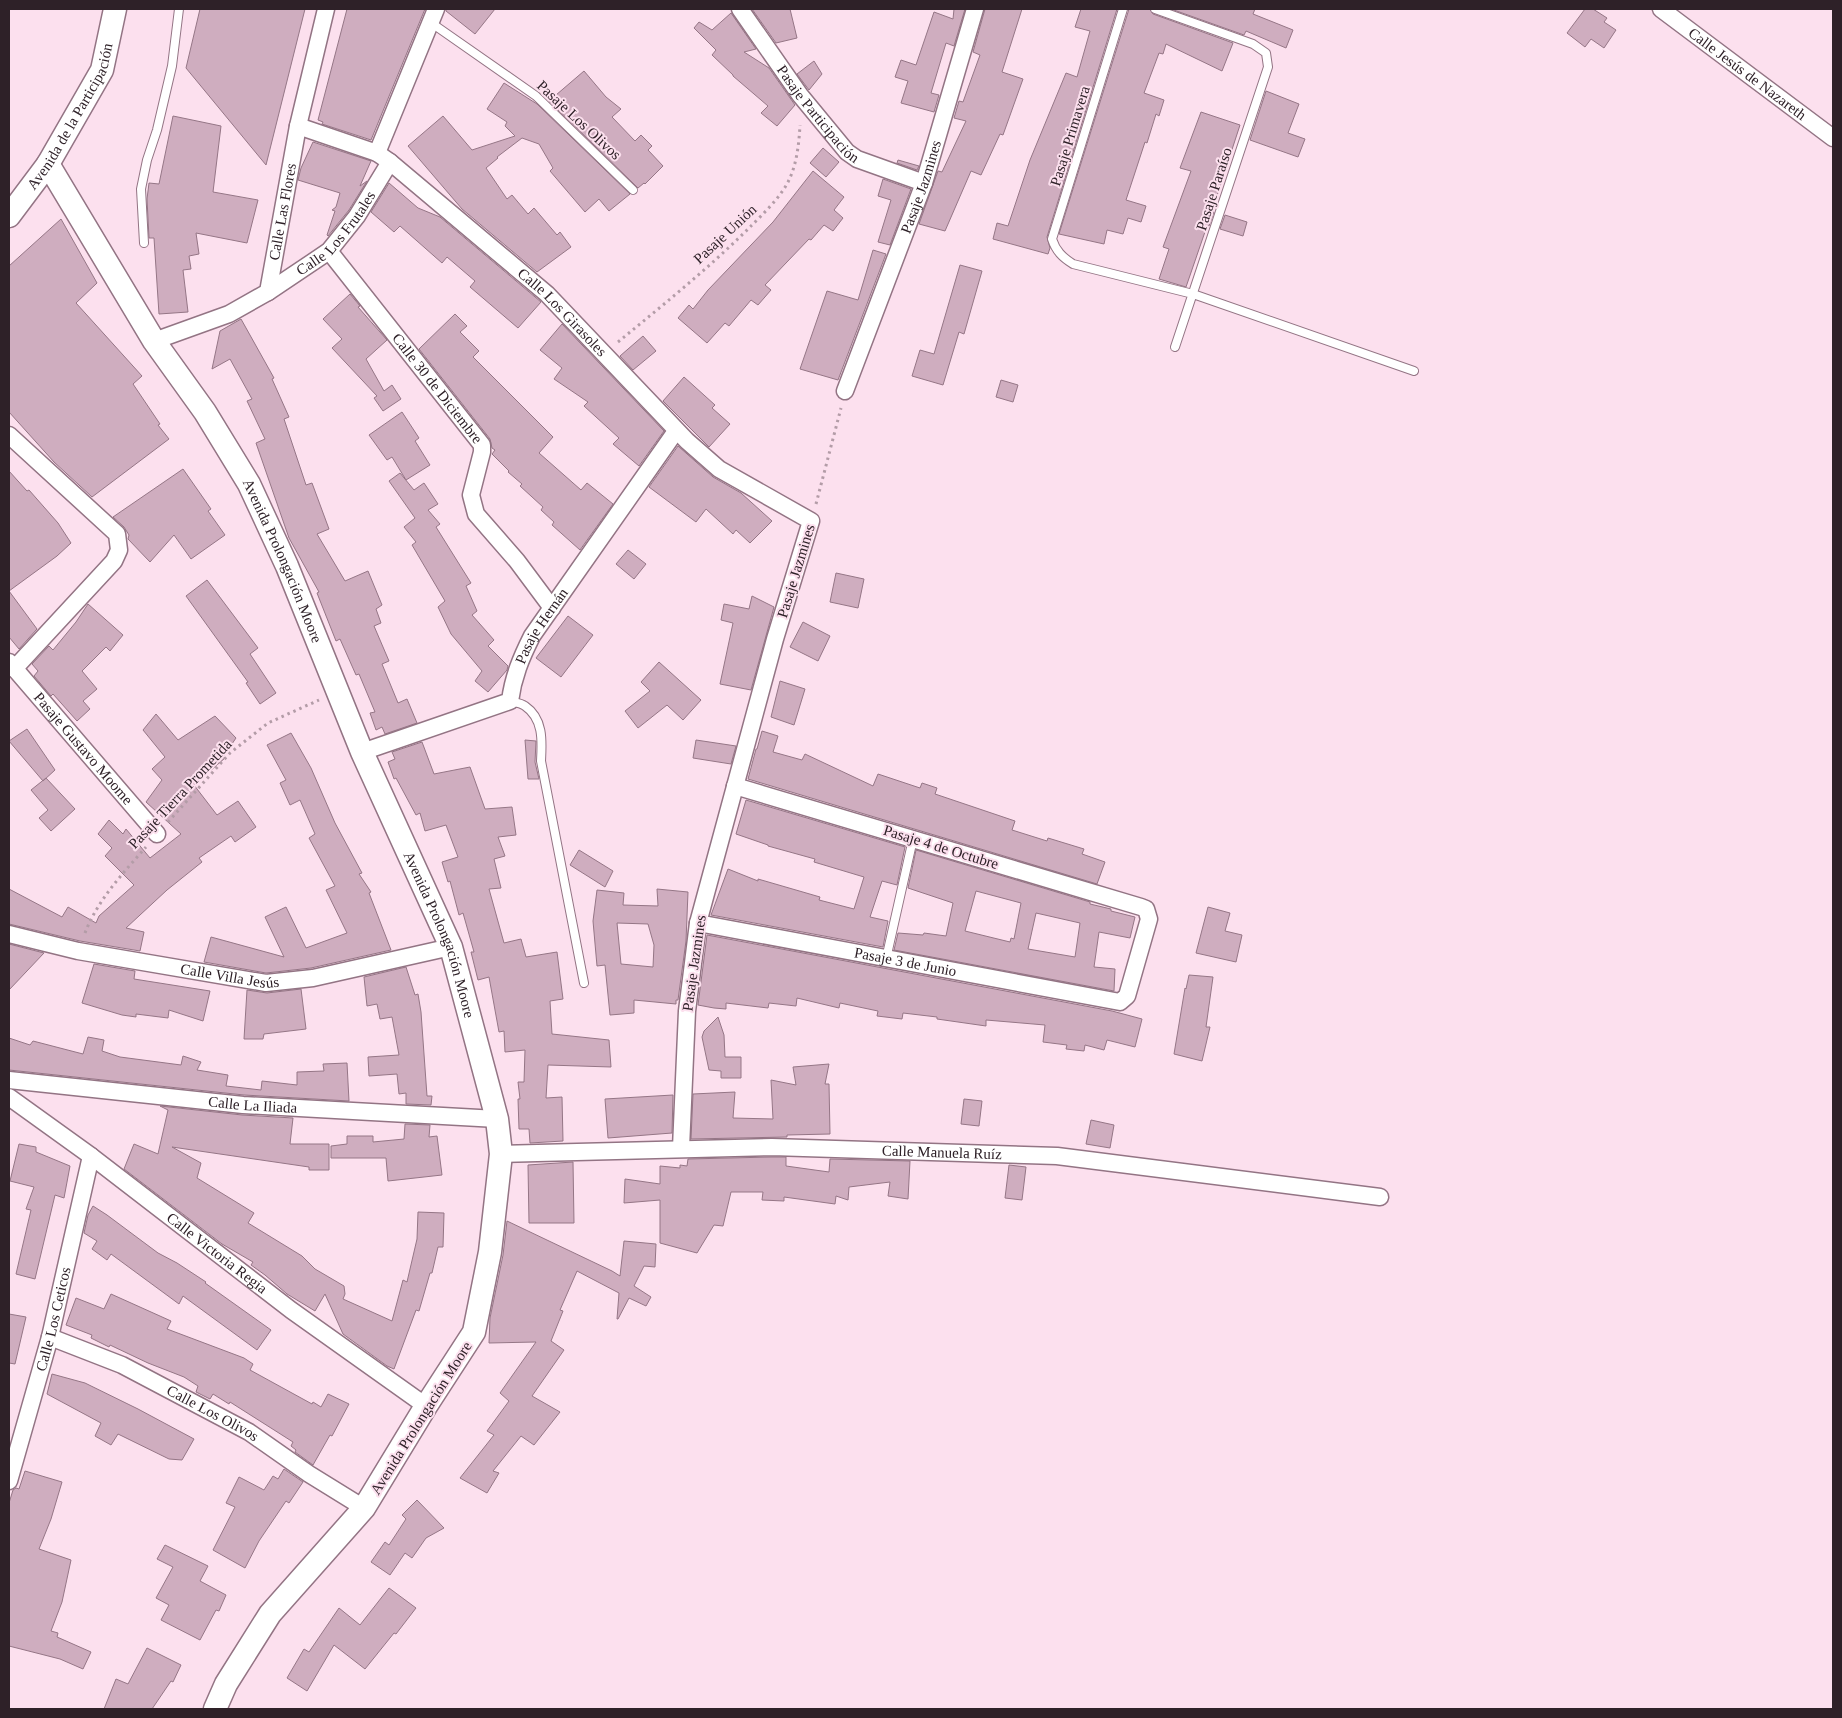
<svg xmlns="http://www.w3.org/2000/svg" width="1842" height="1718" viewBox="0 0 1842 1718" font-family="'Times New Roman',serif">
<rect width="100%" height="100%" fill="#fce0ee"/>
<!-- building -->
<path fill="#cfadbf" stroke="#957686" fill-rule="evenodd" d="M 200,9 L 305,9 L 266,165 L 186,68 Z
M 347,9 L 425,9 L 371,140 L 322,124 L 323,122 L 318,120 Z
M 446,9 L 495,9 L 475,34 L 446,11 Z
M 752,9 L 790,9 L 797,38 L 776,43 Z
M 954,9 L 965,9 L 954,46 L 946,43 L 931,93 L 939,95 L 934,112 L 901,103 L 908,81 L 895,77 L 901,60 L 916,65 L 934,12 L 953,19 Z
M 985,9 L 1022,9 L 1002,72 L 1023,79 L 1003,135 L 1000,134 L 981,175 L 971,171 L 945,231 L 919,224 L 938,171 L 942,172 L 966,121 L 954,118 L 959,101 L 963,102 L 980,55 L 973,52 Z
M 1081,9 L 1117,9 L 1047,237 L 1050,248 L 1048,254 L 993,239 L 997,223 L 1008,226 L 1030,160 L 1066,73 L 1077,77 L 1090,31 L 1075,27 Z
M 1129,9 L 1150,9 L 1153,14 L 1233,43 L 1222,71 L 1166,44 L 1163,54 L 1159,53 L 1144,93 L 1164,100 L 1159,116 L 1156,114 L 1147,143 L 1145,142 L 1126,200 L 1146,206 L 1141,222 L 1128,218 L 1123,234 L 1107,230 L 1104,244 L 1059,234 Z
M 1171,9 L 1255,9 L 1253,14 L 1293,30 L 1286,48 L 1246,31 L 1244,35 Z
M 1585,9 L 1593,9 L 1607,18 L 1604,22 L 1616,30 L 1604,48 L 1591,39 L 1585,47 L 1567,33 Z
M 731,13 L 756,49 L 744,52 L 769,68 L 795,105 L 777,126 L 761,113 L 768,106 L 733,76 L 733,75 L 712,55 L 716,50 L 694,28 L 699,22 L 712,30 Z
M 814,61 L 822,74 L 809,90 L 797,74 Z
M 584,71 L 606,97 L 621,109 L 612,117 L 635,141 L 641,135 L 652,146 L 648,150 L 663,166 L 645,184 L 644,183 L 638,188 L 549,101 Z
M 504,83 L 537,104 L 630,194 L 609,211 L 599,199 L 585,212 L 550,171 L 553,168 L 539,144 L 522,138 L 497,157 L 498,158 L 486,168 L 507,199 L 512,195 L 528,214 L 534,208 L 557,235 L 560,232 L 571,247 L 537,272 L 462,209 L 408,146 L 443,116 L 472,150 L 515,136 L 505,126 L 507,122 L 487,109 Z
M 1266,91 L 1299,104 L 1288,133 L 1305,139 L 1298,157 L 1250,140 Z
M 1201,112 L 1240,125 L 1212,211 L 1214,212 L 1209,226 L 1207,226 L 1186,287 L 1159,279 L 1169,249 L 1163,247 L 1191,171 L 1180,168 Z
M 173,116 L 221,126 L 213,192 L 258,200 L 247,243 L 196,233 L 199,254 L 189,256 L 191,269 L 183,270 L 188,312 L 159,314 L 154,238 L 149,238 L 147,199 L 149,183 L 159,184 Z
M 313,142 L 371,161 L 360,186 L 367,181 L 349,210 L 328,236 L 327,235 L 335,211 L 332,210 L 336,207 L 340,193 L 298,180 L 301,168 Z
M 823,148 L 839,162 L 826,177 L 810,163 Z
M 898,160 L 919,166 L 917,170 L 897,163 Z
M 813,171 L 844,197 L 834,210 L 843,218 L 833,231 L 824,225 L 811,240 L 809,239 L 765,285 L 771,290 L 758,305 L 751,300 L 729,326 L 725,323 L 707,343 L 678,318 L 689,305 L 693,309 L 708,290 L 773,222 Z
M 883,179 L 911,189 L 890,245 L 878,242 L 891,200 L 878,196 Z
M 389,183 L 418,208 L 440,217 L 541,302 L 518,328 L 470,287 L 475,281 L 447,257 L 442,263 L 400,226 L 394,232 L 371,212 Z
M 1225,215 L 1247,222 L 1243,236 L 1220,229 Z
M 61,219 L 97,283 L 76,303 L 142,376 L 133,384 L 160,424 L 158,425 L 169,439 L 92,497 L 54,462 L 9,412 L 9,266 Z
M 873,250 L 886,254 L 838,380 L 800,369 L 827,291 L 858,300 Z
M 960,265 L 982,271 L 964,334 L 959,332 L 943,385 L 912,376 L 920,350 L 934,354 Z
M 350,294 L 360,306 L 358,307 L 387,340 L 366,359 L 384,391 L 392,385 L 401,399 L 383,411 L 374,398 L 377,396 L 332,348 L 342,339 L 323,319 Z
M 455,314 L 467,326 L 460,332 L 479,351 L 473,357 L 553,437 L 539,453 L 581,490 L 587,483 L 613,504 L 580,550 L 552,525 L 554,522 L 541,510 L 543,507 L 520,486 L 522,484 L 508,472 L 509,471 L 492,454 L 495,450 L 492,448 L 490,439 L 419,349 Z
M 241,319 L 274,378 L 272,379 L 289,417 L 284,419 L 306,485 L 312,483 L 329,529 L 317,534 L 345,581 L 368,571 L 382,605 L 376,609 L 381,623 L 374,626 L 389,661 L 382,664 L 398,703 L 407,699 L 417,723 L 385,734 L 382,727 L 376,730 L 370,713 L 375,712 L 359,674 L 356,675 L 340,639 L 336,641 L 317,593 L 319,592 L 289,538 L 256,443 L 265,439 L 247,401 L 252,399 L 230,359 L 212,369 L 220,331 Z
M 562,324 L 664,431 L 639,466 L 613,444 L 619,438 L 584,406 L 588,402 L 554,379 L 562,368 L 540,350 Z
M 643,336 L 656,351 L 633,370 L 620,356 Z
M 684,377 L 715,405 L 712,408 L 730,424 L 709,447 L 663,401 Z
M 1001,380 L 1018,385 L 1013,402 L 996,397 Z
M 402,412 L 419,438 L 415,441 L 430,465 L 406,480 L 392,457 L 387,460 L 369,435 Z
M 678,446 L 713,477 L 741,493 L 772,521 L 750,543 L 736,530 L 733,534 L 706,509 L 696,522 L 649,487 Z
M 183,469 L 211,509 L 208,511 L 225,535 L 191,559 L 174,535 L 150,562 L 128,539 L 129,535 L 124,527 L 113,517 Z
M 9,471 L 27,491 L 29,490 L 58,523 L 71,543 L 57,556 L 9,591 L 37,629 L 19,649 L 9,637 Z
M 400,473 L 414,490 L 424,483 L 438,504 L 428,510 L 440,524 L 436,527 L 471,583 L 466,586 L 477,611 L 472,615 L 494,640 L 488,646 L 508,666 L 507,670 L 488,692 L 475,681 L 482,671 L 451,634 L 438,607 L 445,601 L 412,545 L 416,542 L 404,527 L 415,518 L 389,481 Z
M 628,550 L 646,564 L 634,579 L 616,564 Z
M 836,573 L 864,579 L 858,608 L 830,602 Z
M 207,580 L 258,648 L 250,654 L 276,693 L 260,704 L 246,683 L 248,682 L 186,596 Z
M 752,596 L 774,607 L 751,690 L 720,684 L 733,623 L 721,620 L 724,604 L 749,609 Z
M 88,604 L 123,635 L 110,651 L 106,647 L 82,671 L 97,689 L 83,701 L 90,709 L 77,721 L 53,694 L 51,696 L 34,676 L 38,671 L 32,664 L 49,646 L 53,650 L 76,622 Z
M 568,616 L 593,635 L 561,677 L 536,658 Z
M 803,622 L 830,636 L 818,661 L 790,647 Z
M 659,662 L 701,700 L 683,720 L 667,705 L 638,728 L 625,711 L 650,691 L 641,682 Z
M 780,681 L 805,689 L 794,725 L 771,717 Z
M 156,714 L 178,740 L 215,716 L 236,738 L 223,757 L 225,758 L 194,785 L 217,815 L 238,801 L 256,827 L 235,842 L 231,836 L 199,858 L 202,862 L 167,890 L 126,928 L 144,932 L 140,951 L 80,941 L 9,924 L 9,889 L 62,917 L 68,907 L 96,923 L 99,916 L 134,885 L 105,856 L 112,848 L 98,834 L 109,820 L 123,834 L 126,829 L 150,858 L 181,834 L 146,802 L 162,780 L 152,769 L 165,757 L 143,730 Z
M 27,729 L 55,770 L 43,781 L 9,741 Z
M 762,731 L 778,736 L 773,752 L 802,760 L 805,754 L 873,786 L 878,774 L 920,788 L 922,783 L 937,788 L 935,794 L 1015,821 L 1012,830 L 1047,841 L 1048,838 L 1084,849 L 1082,854 L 1105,862 L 1097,884 L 748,779 L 756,749 L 757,749 Z
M 291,733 L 311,768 L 335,823 L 362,873 L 359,874 L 371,892 L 369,893 L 391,950 L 311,968 L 266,973 L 204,962 L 211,937 L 284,957 L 265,917 L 286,907 L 306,948 L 347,933 L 326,890 L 335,886 L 309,838 L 315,834 L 300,800 L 290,805 L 280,783 L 286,780 L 267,745 Z
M 525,740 L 536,741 L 535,762 L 539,779 L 528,779 Z
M 696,740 L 736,746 L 731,764 L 693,758 Z
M 422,742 L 434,774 L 470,767 L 485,809 L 512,807 L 516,835 L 498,837 L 505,856 L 494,859 L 501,888 L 489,889 L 504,943 L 521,939 L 526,957 L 557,952 L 563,999 L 550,1001 L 552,1034 L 609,1040 L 611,1067 L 548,1065 L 546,1098 L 562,1097 L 563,1141 L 530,1143 L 529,1129 L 519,1129 L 518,1099 L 520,1099 L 518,1082 L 524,1082 L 525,1050 L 505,1052 L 504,1031 L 499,1032 L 489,977 L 478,980 L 471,952 L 474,952 L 463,913 L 459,915 L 450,881 L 448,882 L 442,862 L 458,857 L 446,825 L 425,831 L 420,813 L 416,815 L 396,778 L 394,779 L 388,762 L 395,759 L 392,752 Z
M 46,778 L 75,809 L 51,831 L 39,818 L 48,810 L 31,790 Z
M 746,800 L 905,847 L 897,885 L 882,881 L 870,917 L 888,921 L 883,947 L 711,915 L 728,869 L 758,881 L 758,879 L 820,897 L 819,900 L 854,909 L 864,877 L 814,862 L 815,859 L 768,846 L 768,845 L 736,834 Z
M 579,850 L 613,871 L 605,887 L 570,865 Z
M 916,850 L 1090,902 L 1090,904 L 1111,909 L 1111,911 L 1135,917 L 1130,938 L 1099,932 L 1094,967 L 1115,969 L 1114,991 L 894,950 L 898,933 L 923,935 L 924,933 L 946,936 L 953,903 L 908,888 ZM 976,891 L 1021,903 L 1014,939 L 1011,938 L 1010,942 L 965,931 ZM 1036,913 L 1080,923 L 1075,957 L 1028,949 Z
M 657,889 L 688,892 L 686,941 L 678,1000 L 676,1000 L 676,1004 L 634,1000 L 634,1013 L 610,1015 L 605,965 L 597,966 L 593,921 L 597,890 L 624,893 L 623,905 L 658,906 ZM 617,923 L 648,924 L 654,945 L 653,967 L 621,964 Z
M 1208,907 L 1230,913 L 1225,931 L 1242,935 L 1236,962 L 1196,953 Z
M 707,935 L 1112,1011 L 1142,1019 L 1135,1047 L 1107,1040 L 1104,1050 L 1085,1045 L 1084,1051 L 1066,1049 L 1067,1045 L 1043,1042 L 1045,1025 L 986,1020 L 986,1026 L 937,1019 L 937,1017 L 903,1013 L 902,1019 L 877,1016 L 878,1011 L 840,1003 L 839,1008 L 797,998 L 796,1006 L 769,1003 L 768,1008 L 726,1003 L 726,1009 L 714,1008 L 698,1005 Z
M 9,944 L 44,953 L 9,990 Z
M 94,964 L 135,971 L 134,979 L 210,991 L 203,1021 L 169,1010 L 168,1018 L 136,1014 L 136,1017 L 122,1015 L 82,1003 Z
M 406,967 L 415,995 L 418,994 L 421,1012 L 427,1096 L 432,1096 L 431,1105 L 406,1104 L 406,1093 L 399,1094 L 397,1074 L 369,1076 L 368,1057 L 399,1055 L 392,1017 L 380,1019 L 377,1004 L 367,1006 L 364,977 Z
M 1189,975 L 1213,977 L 1206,1027 L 1210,1027 L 1202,1061 L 1174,1054 L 1185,988 L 1186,989 Z
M 301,989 L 306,1029 L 264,1034 L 263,1039 L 244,1039 L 247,990 L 267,993 Z
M 718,1017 L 724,1035 L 725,1057 L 741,1057 L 741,1078 L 721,1078 L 721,1071 L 709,1070 L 702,1037 L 704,1031 Z
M 88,1037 L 104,1040 L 102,1051 L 120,1057 L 181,1065 L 183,1056 L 201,1062 L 197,1070 L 228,1075 L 226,1086 L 261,1090 L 262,1081 L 297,1085 L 297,1072 L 324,1071 L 323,1064 L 347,1063 L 349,1101 L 244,1095 L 9,1070 L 9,1038 L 30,1045 L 33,1041 L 83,1054 Z
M 829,1064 L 825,1084 L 829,1084 L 830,1134 L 787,1135 L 787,1137 L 691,1139 L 693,1094 L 735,1092 L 733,1118 L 773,1119 L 771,1080 L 796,1085 L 793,1067 Z
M 673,1095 L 672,1133 L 608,1138 L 605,1099 Z
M 964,1099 L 982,1101 L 979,1126 L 961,1124 Z
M 160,1106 L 242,1115 L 293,1118 L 290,1144 L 329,1144 L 329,1170 L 309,1170 L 309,1167 L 172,1147 L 201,1163 L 197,1178 L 254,1213 L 248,1223 L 302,1256 L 315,1269 L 344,1286 L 345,1294 L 343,1299 L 392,1321 L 403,1280 L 407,1282 L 417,1239 L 418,1212 L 444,1213 L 443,1247 L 438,1247 L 432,1273 L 430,1273 L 419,1311 L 416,1310 L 394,1369 L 387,1366 L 343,1334 L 325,1294 L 315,1311 L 287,1294 L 265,1275 L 251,1265 L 253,1262 L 222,1244 L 124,1169 L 134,1144 L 158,1154 L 168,1110 Z
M 1091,1120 L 1114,1125 L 1110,1148 L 1086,1144 Z
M 405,1124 L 430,1125 L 429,1137 L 437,1136 L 442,1175 L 388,1181 L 386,1158 L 331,1158 L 331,1146 L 347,1144 L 347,1136 L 373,1136 L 373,1142 L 404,1139 Z
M 19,1144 L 36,1147 L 36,1152 L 70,1166 L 64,1198 L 55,1195 L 35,1279 L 16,1274 L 31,1210 L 26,1209 L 34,1187 L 10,1181 Z
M 772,1157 L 786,1157 L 786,1166 L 829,1172 L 830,1159 L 910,1161 L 908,1199 L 888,1196 L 890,1182 L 849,1187 L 848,1200 L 836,1196 L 835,1204 L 784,1197 L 784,1201 L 762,1200 L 763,1192 L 731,1192 L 723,1226 L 714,1225 L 697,1253 L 660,1243 L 660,1200 L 624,1203 L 625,1179 L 660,1184 L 660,1166 L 680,1168 L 680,1165 L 687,1166 L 688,1159 Z
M 573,1162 L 574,1223 L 529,1223 L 528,1165 Z
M 1009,1165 L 1026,1167 L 1022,1200 L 1005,1198 Z
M 93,1206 L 107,1215 L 158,1253 L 177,1263 L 206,1282 L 205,1283 L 271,1330 L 257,1350 L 183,1296 L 179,1304 L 111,1254 L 107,1260 L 92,1249 L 97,1241 L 84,1233 L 88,1215 Z
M 507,1221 L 612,1271 L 620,1276 L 624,1241 L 656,1244 L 655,1267 L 644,1266 L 634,1286 L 651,1297 L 646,1306 L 629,1298 L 618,1319 L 617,1319 L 619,1293 L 577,1271 L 560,1310 L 563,1311 L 551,1341 L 564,1350 L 532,1396 L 560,1412 L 534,1445 L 521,1436 L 493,1471 L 499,1473 L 487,1493 L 460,1478 L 494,1435 L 487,1431 L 509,1401 L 500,1393 L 536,1342 L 489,1343 L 490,1318 L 503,1255 Z
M 111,1294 L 171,1321 L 167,1329 L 244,1358 L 253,1364 L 250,1370 L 312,1404 L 313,1402 L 321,1407 L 328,1394 L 349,1404 L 332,1436 L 330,1435 L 313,1465 L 295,1452 L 296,1450 L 291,1446 L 293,1442 L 230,1402 L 229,1404 L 213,1394 L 210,1399 L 196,1392 L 198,1386 L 184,1377 L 148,1363 L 110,1345 L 109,1347 L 91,1338 L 92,1335 L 66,1325 L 76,1298 L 104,1309 Z
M 9,1314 L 26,1317 L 15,1364 L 9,1363 Z
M 52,1374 L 85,1383 L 138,1409 L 194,1439 L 182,1460 L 169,1459 L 118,1434 L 111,1445 L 95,1436 L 101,1423 L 47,1394 Z
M 284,1469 L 303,1482 L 289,1503 L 286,1501 L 259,1541 L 245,1568 L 213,1550 L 235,1507 L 226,1503 L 239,1477 L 264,1490 L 273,1476 L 278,1479 Z
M 25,1471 L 62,1482 L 51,1519 L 39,1549 L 71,1560 L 62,1602 L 51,1631 L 58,1633 L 57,1637 L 91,1652 L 83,1669 L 60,1659 L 9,1646 L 9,1503 L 13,1490 L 16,1488 L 19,1489 Z
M 417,1500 L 444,1528 L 426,1538 L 412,1558 L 405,1553 L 390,1575 L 371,1562 L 385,1542 L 389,1545 L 406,1519 L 402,1515 Z
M 165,1545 L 208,1566 L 200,1581 L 226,1595 L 219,1611 L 216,1610 L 200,1640 L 161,1620 L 169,1605 L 156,1598 L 173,1567 L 157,1559 Z
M 389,1588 L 416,1608 L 396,1634 L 394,1633 L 365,1669 L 334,1645 L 307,1691 L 287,1678 L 304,1649 L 309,1652 L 339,1608 L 360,1625 Z
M 147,1648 L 181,1665 L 173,1682 L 171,1681 L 152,1709 L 104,1709 L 116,1679 L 128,1684 Z"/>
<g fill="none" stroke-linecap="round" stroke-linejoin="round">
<defs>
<path id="lane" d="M 1123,9 L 1052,239 C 1056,251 1062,257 1073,264 L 1193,294 L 1414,371
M 1155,9 L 1253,44 L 1266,53 L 1268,67 L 1175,347
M 430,22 L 536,96 L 633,190
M 144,243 L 141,189 L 147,160 L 157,130 L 172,66 L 179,9
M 510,701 C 514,702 521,703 525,706 C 544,719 542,742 541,761 L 584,983
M 886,959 L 913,839"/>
<g id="street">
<path id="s1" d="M 740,9 L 800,95 L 847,152 L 857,159 L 924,183"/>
<path id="s2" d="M 1661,9 L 1833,138"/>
<path id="s3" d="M 298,126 L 377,153 L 390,162 L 547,294 L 687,441 L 719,469 L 811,521 L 775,639 L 698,923 L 687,1011 L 681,1148"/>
<path d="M 377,153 L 436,9"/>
<path id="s4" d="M 329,251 L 482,445 L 482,452 L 471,495 L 476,514 L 517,561 L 552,608"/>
<path id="s5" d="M 268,292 L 329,251 L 357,216 L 390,162"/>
<path id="s6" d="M 154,341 L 229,314 L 268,292 L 298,126 L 326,9"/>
<path id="s7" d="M 845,391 L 924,183 L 975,9"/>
<path d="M 9,435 L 117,534 L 119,550 L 114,561 L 14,669"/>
<path id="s8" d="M 9,662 L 157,834"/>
<path id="s9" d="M 362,752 L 510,701 C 513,677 521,658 532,636 L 676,431"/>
<path id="s10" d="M 698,923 L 1120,1002 L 1127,996 L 1149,919 L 1146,909 L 1141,907 L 735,786"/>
<path id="s11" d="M 9,934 L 78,951 L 266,983 L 313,978 L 451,947"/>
<path id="s12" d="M 9,1080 L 243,1105 L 497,1119"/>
<path id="s13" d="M 9,1097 L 91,1156 L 291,1310 L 426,1406"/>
<path id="s14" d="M 501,1154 L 772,1147 L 1057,1156 L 1380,1197"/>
<path id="s15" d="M 50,1337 L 122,1365 L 249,1432 L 309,1474 L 364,1508"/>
<path id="s16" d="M 9,1481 L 50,1337 L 91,1156"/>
</g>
<g id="secondary">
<path id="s17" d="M 48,164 L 154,341 L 205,412 L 249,484 L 287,566 L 362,752 L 451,947 L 497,1119 L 501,1154 L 490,1252 L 474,1332 L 426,1406 L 364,1508 L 270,1614 L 226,1684 L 215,1709"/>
<path id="s18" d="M 9,216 L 48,164 L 102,70 L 115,9"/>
</g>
</defs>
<!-- lane casing -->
<use href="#lane" stroke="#937484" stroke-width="10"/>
<!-- street casing -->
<use href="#street" stroke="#937484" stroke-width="19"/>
<!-- secondary casing -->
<use href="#secondary" stroke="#937484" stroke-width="25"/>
<!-- path -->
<path stroke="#b39ca7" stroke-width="3" stroke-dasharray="2.5 4" stroke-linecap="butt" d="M 618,342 C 663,305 709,268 750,227 C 763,214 781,197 789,180 C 797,163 799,143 800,125
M 816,504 L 841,408
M 168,822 L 230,753 L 268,723 L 319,700
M 85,933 C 97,901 123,873 146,847"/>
<!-- lane -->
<use href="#lane" stroke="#fff" stroke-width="8"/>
<!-- street -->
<use href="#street" stroke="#fff" stroke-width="16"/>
<!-- secondary -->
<use href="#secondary" stroke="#fff" stroke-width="22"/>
</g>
<g text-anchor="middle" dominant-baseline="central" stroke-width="4" stroke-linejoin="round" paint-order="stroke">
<!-- street labels -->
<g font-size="15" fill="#2e2128" stroke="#fce0ee">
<text stroke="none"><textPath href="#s2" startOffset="108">Calle Jesús de Nazareth</textPath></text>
<text stroke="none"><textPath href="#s1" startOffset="131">Pasaje Participación</textPath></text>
<text stroke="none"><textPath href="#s18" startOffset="118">Avenida de la Participación</textPath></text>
<text transform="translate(579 120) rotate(43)">Pasaje Los Olivos</text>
<text transform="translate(1070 136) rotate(-73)">Pasaje Primavera</text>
<text stroke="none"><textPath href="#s7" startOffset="218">Pasaje Jazmines</textPath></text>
<text transform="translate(1214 189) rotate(-72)">Pasaje Paraíso</text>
<text stroke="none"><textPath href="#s6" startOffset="206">Calle Las Flores</textPath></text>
<text stroke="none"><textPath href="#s5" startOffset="91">Calle Los Frutales</textPath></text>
<text transform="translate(725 234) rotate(-43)">Pasaje Unión</text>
<text stroke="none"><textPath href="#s3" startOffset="328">Calle Los Girasoles</textPath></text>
<text stroke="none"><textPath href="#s4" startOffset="175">Calle 30 de Diciembre</textPath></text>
<text stroke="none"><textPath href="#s17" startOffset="462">Avenida Prolongación Moore</textPath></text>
<text transform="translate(796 571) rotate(-73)">Pasaje Jazmines</text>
<text stroke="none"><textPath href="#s9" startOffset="239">Pasaje Hernán</textPath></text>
<text stroke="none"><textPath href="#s8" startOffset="114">Pasaje Gustavo Moome</textPath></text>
<text transform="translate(180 794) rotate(-47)">Pasaje Tierra Prometida</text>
<text transform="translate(941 847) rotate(17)">Pasaje 4 de Octubre</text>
<text stroke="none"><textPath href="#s17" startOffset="868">Avenida Prolongación Moore</textPath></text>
<text transform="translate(694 963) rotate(-82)">Pasaje Jazmines</text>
<text stroke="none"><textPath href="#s10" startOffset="211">Pasaje 3 de Junio</textPath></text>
<text stroke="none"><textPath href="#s11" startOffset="225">Calle Villa Jesús</textPath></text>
<text stroke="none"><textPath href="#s12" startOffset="245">Calle La Iliada</textPath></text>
<text stroke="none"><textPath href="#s14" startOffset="441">Calle Manuela Ruíz</textPath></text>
<text stroke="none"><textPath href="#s13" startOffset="260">Calle Victoria Regia</textPath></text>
<text stroke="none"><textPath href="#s16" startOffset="168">Calle Los Ceticos</textPath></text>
<text stroke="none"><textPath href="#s15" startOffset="180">Calle Los Olivos</textPath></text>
<text transform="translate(421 1418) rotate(-58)">Avenida Prolongación Moore</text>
</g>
</g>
<!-- border -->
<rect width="1842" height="1718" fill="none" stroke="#2e2128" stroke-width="20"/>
</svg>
